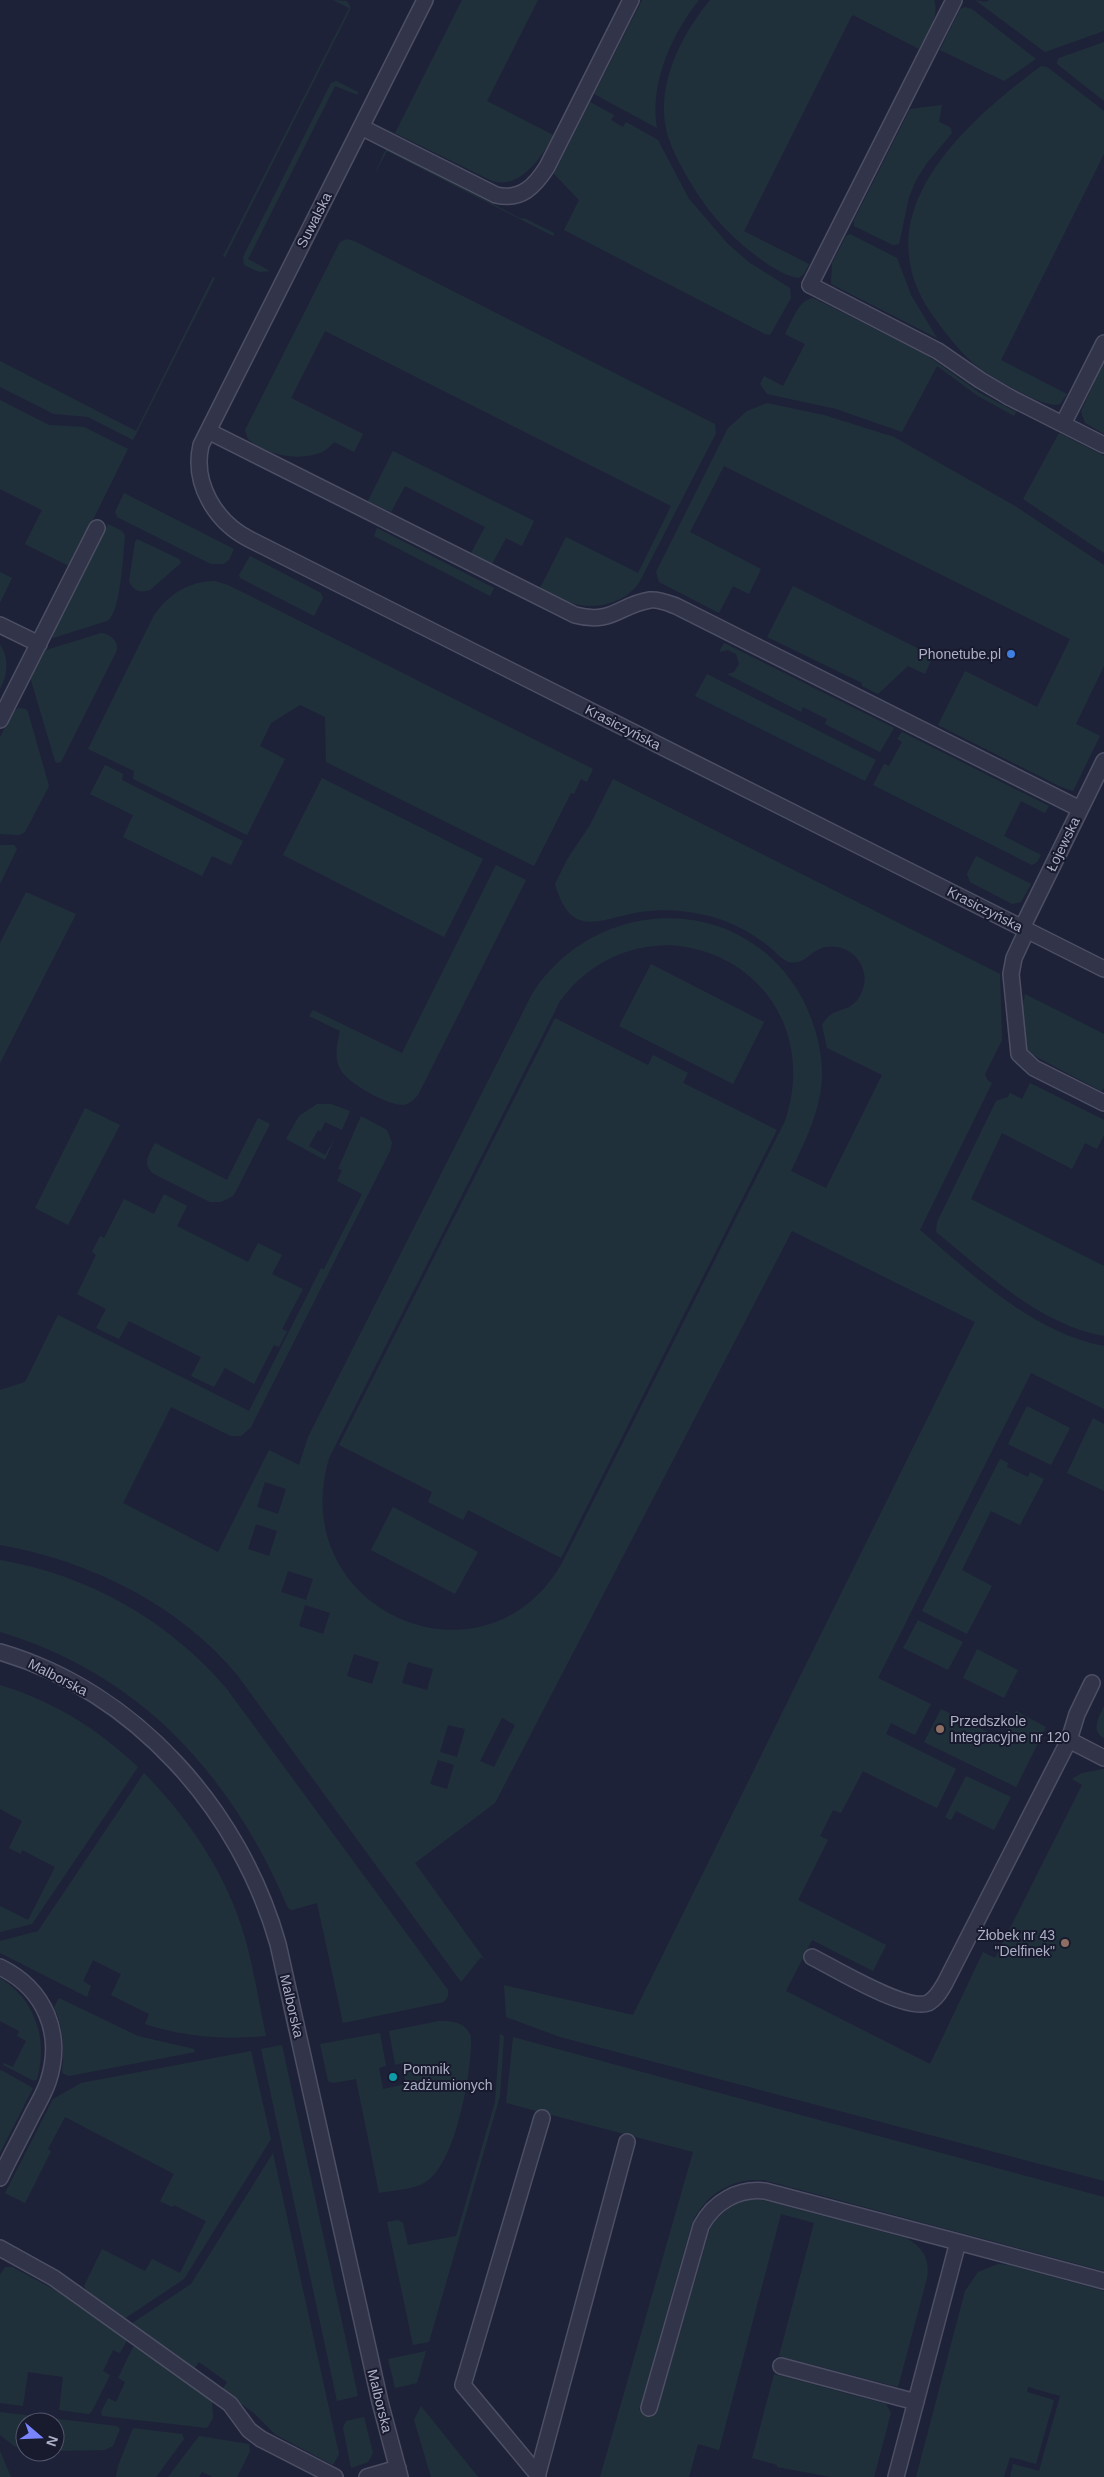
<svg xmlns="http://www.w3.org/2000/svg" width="1104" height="2477" viewBox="0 0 1104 2477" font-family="Arial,sans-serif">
<rect width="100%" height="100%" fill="#1e2239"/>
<!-- green -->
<path fill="#20303a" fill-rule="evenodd" d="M 333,0 L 347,1 L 350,6 L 350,10 L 225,257 L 223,256 L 349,8 Z
M 462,0 L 538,0 L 487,101 L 553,135 C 543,157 518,192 490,180 L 395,133 Z
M 642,0 L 699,0 C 672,33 649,85 657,128 L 594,94 Z
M 710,0 L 934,0 C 940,17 927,33 919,49 L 853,15 L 851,17 L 744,231 L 809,264 L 804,274 L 799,278 C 779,276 749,251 735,238 C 715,220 699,198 686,175 C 679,162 671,148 667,133 C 655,86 681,35 710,0 Z
M 975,0 L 987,2 L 989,0 L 1104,0 L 1104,31 L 1045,52 Z
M 965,7 L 972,9 L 1036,59 L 1004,81 L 940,50 L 960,9 Z
M 1104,42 L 1104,101 L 1057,64 L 1057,62 L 1059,58 Z
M 1041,66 L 1047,67 L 1104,111 L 1104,154 L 1001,360 L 1067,394 L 1060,404 C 1045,409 1009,386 995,378 C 969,364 953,343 936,320 C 858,217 962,125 1041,66 Z
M 336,81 L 358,92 L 358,95 L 335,86 L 248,259 L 270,271 L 259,272 L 244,265 L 243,257 L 331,83 Z
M 590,102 L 614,115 L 611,120 L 623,127 L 626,122 L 658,140 L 689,199 L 728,244 L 750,263 L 790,288 L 791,298 L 770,335 L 765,334 L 564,230 L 579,200 L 554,174 Z
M 942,105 L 939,122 L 950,127 L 952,133 L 927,163 L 916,180 L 909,197 L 899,244 L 893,245 L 854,226 L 854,220 L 910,109 Z
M 386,149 L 522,219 L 524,218 L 554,233 L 553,236 L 387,151 L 373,177 Z
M 850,234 L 897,258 L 911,295 L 937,338 L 831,284 L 832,263 L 846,236 Z
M 347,239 L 354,241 L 715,424 L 716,433 L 641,579 C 629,602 597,611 572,603 C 561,600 551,593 540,588 L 566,537 L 638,573 L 671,506 L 325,331 L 291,398 L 363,434 L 354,452 L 334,442 C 331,445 327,450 322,452 C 299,462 267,455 248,439 L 245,430 L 340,242 Z
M 213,277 L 215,278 L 133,440 L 88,417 L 54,414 L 0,387 L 0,361 L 136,431 Z
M 813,298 L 925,354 L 980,393 L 1016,412 L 1014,416 L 978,396 L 937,366 L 902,432 L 836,409 L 767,394 L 760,384 L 764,376 L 783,386 L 805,344 L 785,334 C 792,322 798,300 813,298 Z
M 1104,361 L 1104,434 L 1085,423 L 1081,411 Z
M 0,400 L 49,425 L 84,427 L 128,449 L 71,564 L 67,565 L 25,544 L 42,510 L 0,489 Z
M 767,403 L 824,415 L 894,437 L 1015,506 L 1104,565 L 1104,666 L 1076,724 L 1100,736 L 1073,791 L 1059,786 L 938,725 L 965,671 L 1037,707 L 1070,639 L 724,466 L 690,532 L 761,569 L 749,594 L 733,586 L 719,613 L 659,582 L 656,572 L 728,428 L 747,411 Z
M 1059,433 L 1104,456 L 1104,553 L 1023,499 Z
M 393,451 L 534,521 L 522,546 L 506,538 L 492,564 L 471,553 L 485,527 L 405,486 L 391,512 L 368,501 Z
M 124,493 L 234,549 L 229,560 L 223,564 L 211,564 L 117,517 L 115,512 Z
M 108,524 L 122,531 L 125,536 C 123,552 121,614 107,621 L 53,638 L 51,636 Z
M 377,528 L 494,588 L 490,596 L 374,536 Z
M 137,539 L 179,559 L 181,563 L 150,590 C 140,593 133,591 129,581 L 135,542 Z
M 250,556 L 321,593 L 323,598 L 314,616 L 240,578 L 239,575 Z
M 0,572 L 12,578 L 0,603 Z
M 215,581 L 228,585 L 593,769 L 587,782 L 581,779 L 574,794 L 571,793 L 534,866 L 326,762 L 325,717 L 300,705 L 271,723 L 260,746 L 285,759 L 247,835 L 133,779 L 134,771 L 88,749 L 153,617 C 167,595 189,581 215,581 Z
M 793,586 L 933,656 L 925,674 L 908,666 L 878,694 L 862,686 L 862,683 L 767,637 Z
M 101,633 C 110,634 118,640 117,650 L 61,762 L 57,763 L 55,761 L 30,677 L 43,651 Z
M 724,643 L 894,728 L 880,752 L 825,724 L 827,719 L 803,707 L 801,712 L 727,674 L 734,672 L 739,664 L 736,654 L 728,650 L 719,652 Z
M 0,644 C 9,658 8,674 0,689 Z
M 707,674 L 876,760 L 865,781 L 695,696 Z
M 18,708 L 26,709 L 28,712 L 49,786 L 25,832 L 19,835 L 0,834 L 0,737 L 13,712 Z
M 902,732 L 1049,806 L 1045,813 L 1021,801 L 1004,836 L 1041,855 L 1037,862 L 1032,865 L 873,785 L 884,764 L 889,766 L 902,742 L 897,739 Z
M 105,765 L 123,774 L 122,780 L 243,841 L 231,865 L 212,856 L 202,876 L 123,837 L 133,815 L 90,794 Z
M 322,778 L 483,859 L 444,937 L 283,855 Z
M 613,779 L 1000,974 L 1002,1040 L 985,1074 L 988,1081 L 992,1083 L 920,1230 C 974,1276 1032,1332 1104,1346 L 1104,1409 L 1031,1373 L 878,1678 L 931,1704 L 915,1735 L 891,1723 L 886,1734 L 956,1769 L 937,1808 L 863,1771 L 841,1813 L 833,1810 L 820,1836 L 828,1840 L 798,1900 L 886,1945 L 873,1971 L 812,1940 L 786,1991 L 930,2064 L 983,1952 L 995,1958 L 1082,1785 L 1072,1779 L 1082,1773 L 1104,1769 L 1104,2181 L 560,2037 L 506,2017 L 504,1985 L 633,2015 L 975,1322 L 792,1231 L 495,1803 L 415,1863 L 485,1960 L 481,1957 L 461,1982 L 238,1676 C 179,1604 90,1561 0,1545 L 0,1390 L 25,1382 L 58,1315 L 249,1411 L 321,1268 L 324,1269 L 362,1194 L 337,1181 L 342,1170 L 338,1169 L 361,1116 L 387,1130 L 392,1143 L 390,1151 L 251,1427 L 241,1436 L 231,1436 L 171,1407 L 123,1503 L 218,1552 L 269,1450 L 299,1465 L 308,1437 L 532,994 C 596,894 743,891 802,998 C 814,1021 822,1048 822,1074 C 821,1111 806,1139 791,1171 L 826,1188 L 882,1075 L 827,1048 L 822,1025 C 832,1006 847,1014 858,999 C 863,992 866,981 864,973 C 860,954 841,942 822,948 C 808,953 805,965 788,962 C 780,958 774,950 767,945 C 749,931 728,920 705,915 C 684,910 662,909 640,912 C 599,919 571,940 555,884 L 568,858 L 590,825 ZM 668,945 C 760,950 815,1033 785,1121 L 562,1563 C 485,1698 284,1611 329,1458 L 560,1001 C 587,965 623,946 668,945 ZM 265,1482 L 286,1489 L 278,1514 L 257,1507 ZM 256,1524 L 277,1531 L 269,1556 L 248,1549 ZM 288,1571 L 313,1579 L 306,1600 L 281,1592 ZM 305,1605 L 330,1613 L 323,1634 L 299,1626 ZM 354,1654 L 379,1662 L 372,1684 L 347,1676 ZM 408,1662 L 433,1669 L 427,1690 L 402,1683 ZM 502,1718 L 515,1725 L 494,1767 L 480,1761 ZM 448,1725 L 465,1729 L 457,1757 L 440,1752 ZM 438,1760 L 454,1765 L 447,1789 L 430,1784 Z
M 0,845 L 14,845 L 17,849 L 0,884 Z
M 976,856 L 1031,884 L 1021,902 L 1012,904 L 970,882 L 967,874 Z
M 496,865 L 526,880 L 418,1095 C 414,1100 409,1104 403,1105 C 387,1105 347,1083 340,1069 C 334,1057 337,1043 340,1031 L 309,1016 L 313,1010 L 402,1053 Z
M 26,892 L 76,914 L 0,1063 L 0,943 Z
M 651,964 L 764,1022 L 733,1084 L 619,1026 Z
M 1025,994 L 1104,1034 L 1104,1088 L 1101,1091 L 1029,1053 C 1019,1035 1020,1013 1025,994 Z
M 555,1018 L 648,1065 L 653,1055 L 688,1073 L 683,1083 L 777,1130 L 561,1558 L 468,1510 L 463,1520 L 428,1502 L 432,1492 L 339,1445 Z
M 1030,1083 L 1104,1120 L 1104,1135 L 1097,1149 L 1085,1143 L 1072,1169 L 1002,1133 L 971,1199 L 1104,1266 L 1104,1336 C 1038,1324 987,1273 936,1232 L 937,1222 L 996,1101 L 1008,1097 L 1010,1093 L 1022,1099 Z
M 317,1104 L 331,1104 L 350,1111 L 342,1130 L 325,1122 L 321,1131 L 318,1130 L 309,1146 L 325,1155 L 335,1138 L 325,1160 L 286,1139 L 299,1116 Z
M 85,1108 L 120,1125 L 68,1225 L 35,1208 Z
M 258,1118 L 270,1124 L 236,1191 L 233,1196 L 221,1202 L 210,1202 L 154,1174 C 141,1164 149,1155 155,1143 L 227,1180 Z
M 164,1194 L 187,1206 L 177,1226 L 248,1262 L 258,1243 L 282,1255 L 272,1274 L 303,1289 L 282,1329 L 287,1331 L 279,1347 L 274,1345 L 254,1384 L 225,1368 L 214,1387 L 191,1376 L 201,1357 L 129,1321 L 119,1339 L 96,1328 L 106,1309 L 77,1294 L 96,1255 L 92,1252 L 100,1236 L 104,1238 L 124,1199 L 154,1214 Z
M 1027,1406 L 1070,1428 L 1051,1465 L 1008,1444 Z
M 1093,1418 L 1104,1424 L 1104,1491 L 1067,1473 Z
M 1000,1459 L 1008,1463 L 1007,1467 L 1028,1477 L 1030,1472 L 1044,1479 L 1020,1525 L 991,1511 L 962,1570 L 992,1586 L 967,1634 L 922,1611 Z
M 393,1507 L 478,1552 L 455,1594 L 371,1550 Z
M 0,1560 C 88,1575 168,1620 226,1688 L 448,1990 L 448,1996 L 444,2002 L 343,2023 L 317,1903 L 292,1910 L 288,1908 C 232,1776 141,1674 0,1632 Z
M 918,1620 L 963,1642 L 948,1670 L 903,1648 Z
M 977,1649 L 1018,1670 L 1004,1698 L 963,1678 Z
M 0,1685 C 53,1701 98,1729 138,1767 L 32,1924 L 0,1932 L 0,1906 L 28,1920 L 55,1867 L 22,1850 L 21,1854 L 9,1848 L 22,1821 L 0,1809 Z
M 1104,1706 L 1104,1738 C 1090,1731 1099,1717 1104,1706 Z
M 941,1709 L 1002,1739 L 1016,1711 L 1046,1727 L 1016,1787 L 924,1742 Z
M 144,1773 C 190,1820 227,1875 245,1938 C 254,1970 259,2004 266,2036 C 224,2040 185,2037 145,2024 L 149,2014 L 111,1995 L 121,1974 L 93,1960 L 83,1981 L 91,1986 L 87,1997 L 0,1953 L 0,1941 L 38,1931 Z
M 966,1776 L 1011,1797 L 994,1830 L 956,1811 L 951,1820 L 945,1817 Z
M 0,1978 C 36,2000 48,2040 37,2079 L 34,2081 L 3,2065 L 4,2063 L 13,2067 L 26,2041 L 17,2036 L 19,2031 L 0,2021 Z
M 59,1998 L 138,2036 L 194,2049 L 195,2052 L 69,2076 L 62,2073 C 64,2049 64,2028 54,2007 Z
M 439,2021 C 452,2021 466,2022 471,2037 C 472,2070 456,2166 424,2183 C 412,2190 393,2190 379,2193 L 356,2079 L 333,2083 L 328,2081 L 320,2044 L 380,2033 L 386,2066 L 379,2068 L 383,2089 L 406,2084 L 401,2063 L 395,2065 L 389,2031 Z
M 500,2034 L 504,2036 L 500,2096 L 429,2342 L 413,2345 L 387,2222 L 398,2220 L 403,2223 L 408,2245 L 456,2236 L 495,2102 Z
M 513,2037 L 1104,2197 L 1104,2271 L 767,2181 C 735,2175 704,2195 692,2223 L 639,2410 L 656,2415 L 710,2229 C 721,2211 740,2197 762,2200 L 906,2238 C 923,2247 930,2259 927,2278 L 898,2387 L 779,2356 L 814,2223 L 781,2214 L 719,2450 L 698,2444 L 689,2477 L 600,2477 L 693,2152 L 506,2103 Z
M 282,2045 L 358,2396 L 337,2401 L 261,2049 Z
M 251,2051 L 271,2139 L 184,2279 L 124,2319 L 87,2292 L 84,2286 L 102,2249 L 145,2271 L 152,2259 L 180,2273 L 206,2221 L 174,2205 L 172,2207 L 160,2201 L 174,2174 L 65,2117 L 48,2149 L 51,2151 L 25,2203 L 5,2193 L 53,2099 L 81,2083 Z
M 1,2070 L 33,2088 L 0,2153 L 0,2071 Z
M 273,2153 L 339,2454 L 333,2465 L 276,2435 L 254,2413 L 222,2390 L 227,2382 L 199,2362 L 194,2369 L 131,2324 L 191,2284 Z
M 998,2264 L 1009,2265 L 1104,2291 L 1104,2477 L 1010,2477 L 1013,2464 L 1039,2471 L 1060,2396 L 1028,2387 L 1027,2392 L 1054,2400 L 1036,2464 L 1010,2457 L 1004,2477 L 916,2477 L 965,2291 L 978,2272 Z
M 5,2267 L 12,2267 L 61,2293 L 126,2338 L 126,2342 L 120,2353 L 113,2350 L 103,2371 L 110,2375 L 92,2411 L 89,2414 L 59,2410 L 63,2377 L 28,2372 L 23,2406 L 0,2403 L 0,2275 Z
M 136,2346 L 212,2401 L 213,2418 L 207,2428 L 102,2416 L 101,2412 L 108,2398 L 116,2402 L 125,2382 L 118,2378 L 133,2347 Z
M 426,2351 L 417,2383 L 395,2388 L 388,2359 Z
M 774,2374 L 886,2404 L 891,2413 L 874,2477 L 831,2477 L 777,2467 L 777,2465 L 752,2458 Z
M 421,2406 L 478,2477 L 431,2477 L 414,2420 Z
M 0,2412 L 117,2426 L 120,2429 L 113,2446 L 105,2450 L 55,2451 L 55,2422 L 25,2422 L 25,2450 L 14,2446 L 0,2435 Z
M 364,2417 L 373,2453 L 368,2462 L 351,2468 L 343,2428 L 346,2421 Z
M 133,2428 L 182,2434 L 184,2439 L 156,2477 L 116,2477 L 118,2466 Z
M 199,2436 L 249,2444 L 250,2451 L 237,2477 L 213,2477 L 202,2472 L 199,2477 L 168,2477 Z
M 0,2451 L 11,2477 L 0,2477 Z"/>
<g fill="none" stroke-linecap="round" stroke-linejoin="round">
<defs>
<path id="service" d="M 1069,1740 L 1077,1714 L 1092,1683
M 812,1957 C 834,1968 906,2012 928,2003 C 936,1999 941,1990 945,1983 L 1069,1740 L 1104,1758
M 781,2366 L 916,2402
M 649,2408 L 701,2226 C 714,2202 738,2188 765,2191 L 958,2242
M 538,2475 L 463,2385 L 542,2118
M 537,2477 L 627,2142
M 896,2477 L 958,2242 L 1104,2281"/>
<path id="pedestrian" d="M 810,285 L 938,351 L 980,380 L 1009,397
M 75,2293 L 230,2404 L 249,2430 L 261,2439"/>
<path id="minor" d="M 425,0 L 201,445 C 192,484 216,522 249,539 L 1104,969
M 361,127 L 496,195 C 521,201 535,186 547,167 L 631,0
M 810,285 L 954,0
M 1009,397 L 1104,445
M 1063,424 L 1104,343
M 208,431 L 575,615 C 612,625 619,605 650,600 C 659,599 668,603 676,606 L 1080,809
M 0,625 L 39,644
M 0,720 L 97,528
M 1022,928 L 1104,761
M 1027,930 L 1014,958 L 1011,974 L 1019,1054 L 1034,1068 L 1104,1103
M 0,1652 C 136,1692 240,1810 278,1944 L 380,2402 L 400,2477
M 0,1967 C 45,1989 64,2034 48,2082 C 44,2094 37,2105 31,2117 C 21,2137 10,2157 0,2178
M 0,2248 L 54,2278 L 75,2293
M 261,2439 L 335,2477
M 367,2477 L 398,2468"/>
</defs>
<!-- service casing -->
<use href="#service" stroke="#4d4f64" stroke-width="18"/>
<!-- pedestrian casing -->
<use href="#pedestrian" stroke="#4d4f64" stroke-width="18"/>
<!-- minor casing -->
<use href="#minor" stroke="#4d4f64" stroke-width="18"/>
<!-- service -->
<use href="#service" stroke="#32354a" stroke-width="15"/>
<!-- pedestrian -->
<use href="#pedestrian" stroke="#32354a" stroke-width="15"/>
<!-- minor -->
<use href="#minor" stroke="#32354a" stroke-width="15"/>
</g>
<!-- markers -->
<circle fill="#3f7fe0" stroke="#181a2e" stroke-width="2" cx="1011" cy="654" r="5"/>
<g fill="#8d6e63" stroke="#181a2e" stroke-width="2">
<circle cx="940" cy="1729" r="5"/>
<circle cx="1065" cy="1943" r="5"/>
</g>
<circle fill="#0f9aa8" stroke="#181a2e" stroke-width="2" cx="393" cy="2077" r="5"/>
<g text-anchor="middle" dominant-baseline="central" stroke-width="4" stroke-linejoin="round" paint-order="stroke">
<!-- street labels -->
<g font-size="14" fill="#acafc6" stroke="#181a2e">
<text transform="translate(314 220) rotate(-63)">Suwalska</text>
<text transform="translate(623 727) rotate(27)">Krasiczyńska</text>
<text transform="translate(1063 844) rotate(-64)">Łojewska</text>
<text transform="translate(985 909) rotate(27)">Krasiczyńska</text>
<text transform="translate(58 1677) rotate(27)">Malborska</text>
<text transform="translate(292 2006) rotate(77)">Malborska</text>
<text transform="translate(380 2401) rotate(76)">Malborska</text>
</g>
<!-- poi labels -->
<g font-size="14" fill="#acafc6" stroke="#181a2e" text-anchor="end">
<text x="1001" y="654">Phonetube.pl</text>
<text x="950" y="1721" text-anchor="start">Przedszkole<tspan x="950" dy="16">Integracyjne nr 120</tspan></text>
<text x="1055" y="1935">Żłobek nr 43<tspan x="1055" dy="16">"Delfinek"</tspan></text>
<text x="403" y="2069" text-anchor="start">Pomnik<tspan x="403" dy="16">zadżumionych</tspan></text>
</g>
</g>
<!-- north arrow -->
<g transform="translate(40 2437) rotate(109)"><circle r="24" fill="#181a2e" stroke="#53566b"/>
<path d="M0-4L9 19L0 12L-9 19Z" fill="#7984ff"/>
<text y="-8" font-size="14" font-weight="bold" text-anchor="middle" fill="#acafc6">N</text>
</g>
</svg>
